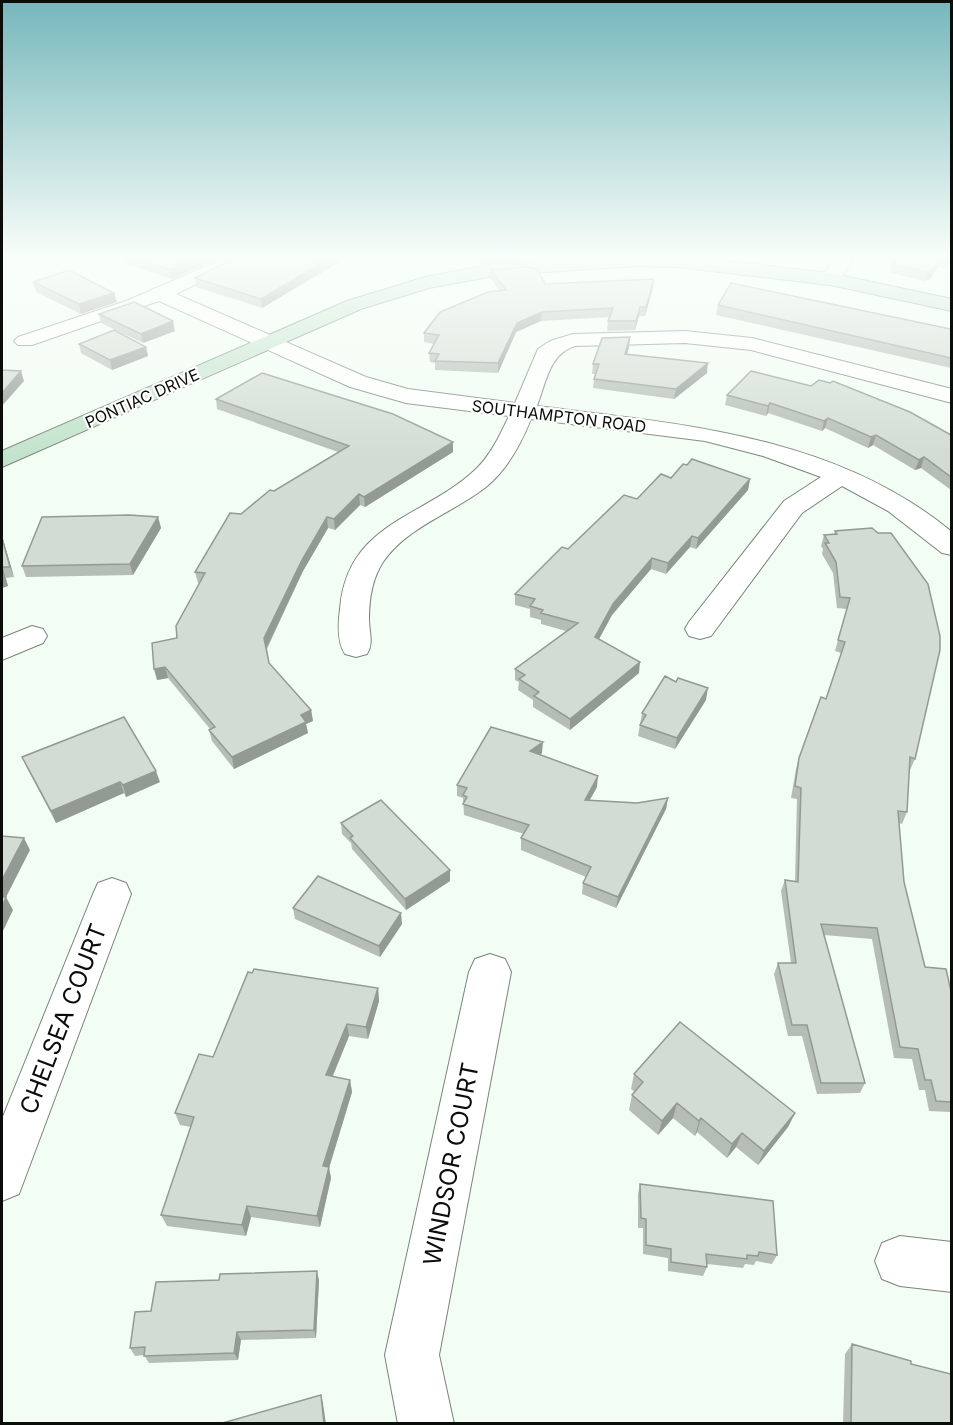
<svg xmlns="http://www.w3.org/2000/svg" width="953" height="1425" viewBox="0 0 953 1425" font-family="Inter,sans-serif">
<rect width="100%" height="100%" fill="#f2fdf3"/>
<g fill="none" stroke-linecap="round" stroke-linejoin="round">
<defs>
<path id="minor" d="M 223,259 L 247,259 L 176,294 L 366,377 L 408,389 L 515,403 L 538,349 L 550,341 L 573,334 L 685,331 L 752,338 L 952,389 L 952,403 L 751,350 L 685,343 L 575,346 C 549,354 546,383 537,406 C 681,424 835,435 952,532 L 952,555 L 942,553 L 888,511 L 842,486 L 802,513 L 711,636 L 700,639 L 689,636 L 685,629 L 689,622 L 784,501 L 821,477 L 763,456 L 705,441 L 531,419 C 521,444 507,470 486,487 C 453,513 408,526 383,562 C 372,579 369,599 369,619 C 369,632 374,643 367,654 L 356,657 L 345,654 C 337,642 338,624 340,609 C 347,522 424,518 475,470 C 491,455 500,435 509,416 L 406,403 L 350,387 L 159,301 L 32,345 L 18,345 L 14,341 L 18,337 L 126,301 Z
M 835,259 L 854,259 L 837,283 L 823,283 L 820,279 Z
M 32,626 L 43,629 L 47,636 L 43,643 L 2,660 L 2,638 Z
M 112,878 L 126,883 L 131,894 L 19,1194 L 2,1201 L 2,1119 L 93,894 L 98,883 Z
M 490,954 L 505,959 L 511,972 L 439,1355 L 454,1424 L 398,1424 L 385,1355 L 469,972 L 475,959 Z
M 900,1236 L 952,1242 L 952,1292 L 900,1286 L 882,1279 L 875,1261 L 882,1243 Z"/>
<path id="secondary" d="M 562,259 L 710,259 L 830,273 L 952,299 L 952,311 L 830,285 L 677,267 L 638,266 L 499,275 L 429,288 L 361,309 L 2,467 L 2,451 L 347,301 L 425,277 L 499,263 Z"/>
</defs>
<!-- minor casing -->
<use href="#minor" stroke="#7b847c" stroke-width="2"/>
<!-- secondary casing -->
<use href="#secondary" stroke="#7b847c" stroke-width="2"/>
<!-- minor -->
<use href="#minor" fill="#fff" fill-rule="evenodd"/>
<!-- secondary -->
<use href="#secondary" fill="#c2e3cb" fill-rule="evenodd"/>
</g>
<!-- wall -->
<path fill="#b5bdb5" d="M 123,259 L 217,259 L 172,279 L 124,263 Z
M 232,259 L 341,259 L 341,261 L 262,308 L 196,287 L 195,278 Z
M 893,259 L 951,259 L 951,265 L 947,265 L 946,268 L 938,267 L 930,279 L 925,281 L 891,273 L 892,269 L 890,268 Z
M 491,270 L 545,284 L 653,288 L 645,316 L 639,316 L 635,330 L 607,331 L 608,321 L 610,317 L 541,321 L 516,332 L 498,373 L 435,370 L 435,363 L 430,362 L 429,353 L 434,344 L 424,342 L 424,333 L 500,291 L 491,279 Z
M 33,282 L 114,293 L 117,302 L 81,314 L 36,292 Z
M 718,305 L 951,329 L 951,368 L 716,315 Z
M 99,314 L 175,331 L 143,343 L 101,323 Z
M 79,344 L 146,347 L 148,356 L 112,370 L 81,353 Z
M 629,347 L 627,355 L 707,373 L 674,399 L 593,388 L 594,379 L 596,374 L 592,374 L 593,364 Z
M 727,395 L 951,435 L 951,490 L 921,468 L 915,470 L 873,445 L 868,448 L 825,428 L 822,431 L 768,413 L 766,416 L 725,405 Z
M 216,399 L 453,452 L 365,507 L 360,505 L 335,530 L 328,528 L 303,571 L 267,649 L 269,663 L 311,710 L 313,721 L 306,724 L 308,733 L 234,769 L 212,741 L 209,730 L 210,729 L 168,678 L 157,680 L 177,638 L 200,583 L 198,583 L 195,572 L 241,514 L 274,491 L 338,452 L 217,409 Z
M 671,478 L 750,479 L 748,490 L 696,549 L 690,547 L 666,574 L 651,569 L 612,615 L 599,639 L 639,673 L 570,730 L 533,707 L 533,700 L 518,690 L 519,682 L 515,680 L 515,669 L 566,631 L 541,624 L 541,620 L 530,617 L 530,609 L 515,605 L 515,594 L 568,549 L 637,499 Z
M 158,517 L 161,528 L 133,575 L 26,577 L 22,566 Z
M 872,528 L 915,759 L 910,770 L 909,770 L 907,812 L 902,824 L 899,823 L 904,882 L 925,967 L 951,991 L 951,1112 L 929,1111 L 925,1090 L 919,1090 L 912,1059 L 894,1058 L 872,939 L 824,935 L 865,1083 L 860,1093 L 817,1094 L 802,1036 L 788,1036 L 774,974 L 778,963 L 791,963 L 781,891 L 785,880 L 795,881 L 797,799 L 791,798 L 796,769 L 799,758 L 826,699 L 841,653 L 835,651 L 847,609 L 837,608 L 833,573 L 822,554 L 823,549 L 821,546 L 824,535 L 834,534 L 835,531 Z
M 2,536 L 14,577 L 6,578 L 8,586 L 2,588 Z
M 706,700 L 675,749 L 638,736 L 642,713 Z
M 542,753 L 540,755 L 597,787 L 590,800 L 637,803 L 668,798 L 666,809 L 616,908 L 582,894 L 583,883 L 586,877 L 521,850 L 521,838 L 524,834 L 464,815 L 463,798 L 457,796 L 457,785 Z
M 22,757 L 160,782 L 126,797 L 124,793 L 56,823 L 27,768 Z
M 341,823 L 450,881 L 406,910 L 352,849 L 351,843 L 342,834 Z
M 293,908 L 402,924 L 380,957 L 295,919 Z
M 378,988 L 379,1001 L 368,1039 L 349,1036 L 333,1076 L 350,1080 L 352,1092 L 329,1168 L 331,1178 L 320,1227 L 251,1217 L 246,1236 L 167,1226 L 161,1215 L 191,1127 L 180,1125 L 175,1113 L 213,1057 Z
M 634,1074 L 795,1113 L 788,1127 L 758,1165 L 736,1147 L 727,1158 L 697,1132 L 695,1136 L 673,1118 L 658,1135 L 629,1110 L 632,1095 L 635,1092 L 631,1089 Z
M 640,1184 L 777,1255 L 772,1264 L 756,1261 L 754,1265 L 745,1264 L 743,1268 L 707,1264 L 707,1267 L 703,1276 L 668,1271 L 668,1258 L 643,1254 L 643,1228 L 638,1228 L 638,1194 Z
M 319,1280 L 316,1338 L 241,1340 L 238,1360 L 149,1363 L 144,1355 L 135,1356 L 130,1348 L 151,1311 Z
M 852,1344 L 911,1364 L 951,1424 L 843,1424 L 845,1354 Z"/>
<!-- shaded-wall -->
<path fill="#939a94" d="M 195,259 L 217,259 L 172,279 L 170,270 Z
M 328,259 L 341,259 L 341,261 L 262,308 L 261,299 Z
M 480,259 L 523,259 L 480,264 Z
M 940,259 L 938,267 L 930,279 L 925,281 L 927,272 Z
M 654,279 L 653,288 L 645,316 L 646,307 Z
M 114,293 L 117,302 L 81,314 L 79,304 Z
M 640,307 L 639,316 L 635,330 L 636,321 Z
M 542,312 L 541,321 L 516,332 L 498,373 L 498,363 L 517,323 Z
M 173,321 L 175,331 L 143,343 L 141,334 Z
M 630,337 L 629,347 L 624,364 L 625,354 Z
M 146,347 L 148,356 L 112,370 L 110,360 Z
M 708,363 L 707,373 L 674,399 L 676,389 Z
M 21,371 L 24,381 L 2,406 L 2,393 Z
M 770,403 L 768,413 L 766,416 L 768,406 Z
M 828,418 L 825,428 L 822,431 L 824,421 Z
M 876,435 L 873,445 L 868,448 L 871,437 Z
M 453,442 L 453,452 L 365,507 L 364,497 Z
M 924,457 L 921,468 L 915,470 L 919,460 Z
M 750,479 L 748,490 L 696,549 L 698,538 Z
M 359,494 L 360,505 L 335,530 L 334,519 Z
M 158,517 L 161,528 L 133,575 L 130,564 Z
M 327,517 L 328,528 L 303,571 L 266,649 L 264,638 L 302,560 Z
M 2,536 L 14,577 L 10,567 Z
M 692,536 L 690,547 L 666,574 L 668,563 Z
M 652,558 L 651,569 L 612,615 L 594,648 L 595,637 L 613,604 Z
M 2,567 L 8,586 L 2,588 Z
M 640,662 L 639,673 L 570,730 L 570,719 Z
M 165,667 L 168,678 L 157,680 L 154,669 Z
M 708,688 L 706,700 L 675,749 L 677,738 Z
M 311,710 L 313,721 L 306,724 L 308,733 L 234,769 L 232,757 L 301,715 Z
M 543,742 L 542,753 L 530,763 L 530,751 Z
M 156,771 L 160,782 L 126,797 L 123,785 Z
M 598,776 L 597,787 L 583,811 L 585,800 Z
M 120,782 L 124,793 L 56,823 L 51,811 Z
M 668,798 L 666,809 L 616,908 L 618,897 Z
M 24,838 L 30,850 L 2,905 L 2,880 Z
M 450,870 L 450,881 L 406,910 L 405,899 Z
M 6,897 L 13,910 L 2,933 L 2,907 Z
M 401,913 L 402,924 L 380,957 L 379,946 Z
M 378,988 L 379,1001 L 368,1039 L 366,1027 Z
M 347,1024 L 349,1036 L 328,1087 L 326,1075 Z
M 350,1080 L 352,1092 L 329,1168 L 331,1178 L 320,1227 L 317,1216 L 323,1166 Z
M 677,1103 L 673,1118 L 658,1135 L 662,1121 Z
M 795,1113 L 788,1127 L 758,1165 L 764,1151 Z
M 701,1118 L 697,1132 L 695,1136 L 699,1121 Z
M 742,1133 L 736,1147 L 727,1158 L 732,1144 Z
M 247,1206 L 251,1217 L 246,1236 L 242,1225 Z
M 317,1271 L 319,1280 L 316,1338 L 314,1330 Z
M 237,1332 L 241,1340 L 238,1360 L 234,1353 Z
M 321,1395 L 323,1403 L 326,1424 L 324,1424 Z"/>
<!-- building -->
<path fill="#d2dcd3" stroke="#939a94" stroke-width="1.5" d="M 137,259 L 195,259 L 170,270 Z
M 232,259 L 328,259 L 261,299 L 195,278 Z
M 893,259 L 939,259 L 932,270 L 927,272 L 893,265 L 896,261 L 892,260 Z
M 526,267 L 537,269 L 545,284 L 654,279 L 646,307 L 640,307 L 636,321 L 608,321 L 613,308 L 542,312 L 517,323 L 498,363 L 435,361 L 439,354 L 429,353 L 439,335 L 424,333 L 440,312 L 488,292 L 506,290 L 491,270 Z
M 69,270 L 114,293 L 79,304 L 33,282 Z
M 731,283 L 951,329 L 951,358 L 718,305 Z
M 134,302 L 173,321 L 141,334 L 99,314 Z
M 114,330 L 146,347 L 110,360 L 79,344 Z
M 630,337 L 625,354 L 708,363 L 676,389 L 594,379 L 599,364 L 593,364 L 602,338 Z
M 2,370 L 21,371 L 2,393 Z
M 751,371 L 811,386 L 819,380 L 830,383 L 833,381 L 910,412 L 951,435 L 951,477 L 924,457 L 919,460 L 876,435 L 871,437 L 828,418 L 824,421 L 770,403 L 768,406 L 727,395 Z
M 262,373 L 393,414 L 453,442 L 364,497 L 359,494 L 334,519 L 327,517 L 302,560 L 264,638 L 269,663 L 311,710 L 301,715 L 306,722 L 232,757 L 209,730 L 215,727 L 165,667 L 154,669 L 152,643 L 177,638 L 176,626 L 205,573 L 195,572 L 230,513 L 241,514 L 270,490 L 274,491 L 349,446 L 216,399 Z
M 692,459 L 750,479 L 698,538 L 692,536 L 668,563 L 652,558 L 613,604 L 595,637 L 640,662 L 570,719 L 534,696 L 539,692 L 519,679 L 525,675 L 515,669 L 578,623 L 541,613 L 543,610 L 530,606 L 535,599 L 515,594 L 562,547 L 568,549 L 624,495 L 637,499 L 661,474 L 671,478 L 683,464 L 687,465 Z
M 129,515 L 158,517 L 130,564 L 22,566 L 42,517 Z
M 872,528 L 878,533 L 891,533 L 928,584 L 940,636 L 940,650 L 915,759 L 910,757 L 907,812 L 898,811 L 904,882 L 925,967 L 946,969 L 951,991 L 951,1102 L 936,1101 L 931,1080 L 925,1080 L 918,1049 L 900,1047 L 877,928 L 821,924 L 865,1083 L 821,1083 L 807,1025 L 792,1025 L 778,963 L 796,963 L 785,880 L 798,882 L 801,788 L 795,786 L 799,758 L 821,697 L 826,699 L 845,642 L 838,640 L 850,598 L 840,597 L 836,562 L 825,543 L 829,543 L 824,535 L 837,534 L 835,531 Z
M 2,538 L 10,567 L 2,567 L 4,575 L 2,576 Z
M 665,676 L 676,682 L 678,678 L 708,688 L 677,738 L 640,725 L 646,715 L 642,713 Z
M 124,717 L 156,771 L 123,785 L 120,782 L 51,811 L 22,757 Z
M 491,727 L 543,742 L 530,751 L 598,776 L 585,800 L 637,803 L 668,798 L 618,897 L 583,883 L 591,867 L 521,838 L 529,825 L 463,804 L 467,797 L 463,795 L 467,788 L 457,785 Z
M 381,800 L 450,870 L 405,899 L 350,838 L 353,836 L 341,823 Z
M 2,836 L 24,838 L 2,880 Z
M 318,876 L 401,913 L 379,946 L 293,908 Z
M 2,897 L 6,897 L 2,907 Z
M 254,969 L 378,988 L 366,1027 L 347,1024 L 326,1075 L 350,1080 L 323,1166 L 329,1167 L 317,1216 L 247,1206 L 242,1225 L 161,1215 L 194,1117 L 175,1113 L 199,1054 L 213,1057 L 248,972 L 252,973 Z
M 680,1022 L 795,1113 L 764,1151 L 742,1133 L 732,1144 L 701,1118 L 699,1121 L 677,1103 L 662,1121 L 632,1095 L 643,1082 L 634,1074 Z
M 640,1184 L 773,1201 L 777,1255 L 759,1252 L 758,1256 L 747,1255 L 747,1259 L 706,1254 L 707,1267 L 671,1262 L 671,1249 L 646,1245 L 646,1219 L 641,1218 Z
M 317,1271 L 314,1330 L 237,1332 L 234,1353 L 144,1356 L 145,1347 L 130,1348 L 135,1312 L 151,1311 L 156,1282 L 219,1280 L 220,1274 Z
M 852,1344 L 911,1361 L 911,1364 L 951,1374 L 951,1424 L 851,1424 Z
M 321,1395 L 324,1424 L 219,1424 Z"/>
<!-- sky -->
<linearGradient id="sky" x2="0" y2="1"><stop stop-color="#75b7bb"/><stop offset="0.56" stop-color="#f9fefa"/><stop offset="1" stop-color="#f9fefa" stop-opacity="0"/></linearGradient>
<rect width="953" height="459" fill="url(#sky)"/>
<g text-anchor="middle" dominant-baseline="central" stroke-width="4.5" stroke-linejoin="round" paint-order="stroke">
<!-- far-street labels -->
<g font-size="16" fill="#0a0d0a" stroke="#fff">
<text transform="translate(142 398) rotate(-24)">PONTIAC DRIVE</text>
<text transform="translate(559 416) rotate(7)">SOUTHAMPTON ROAD</text>
</g>
<!-- near-street labels -->
<g font-size="24" fill="#0a0d0a" stroke="#fff">
<text transform="translate(63 1019) rotate(-69)">CHELSEA COURT</text>
<text transform="translate(451 1164) rotate(-79)">WINDSOR COURT</text>
</g>
</g>
<!-- border -->
<rect width="953" height="1425" fill="none" stroke="#0a0d0a" stroke-width="6"/>
</svg>
